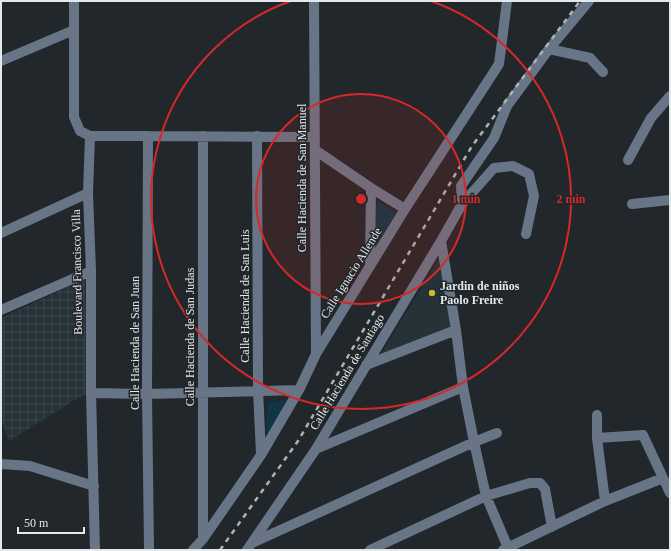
<svg xmlns="http://www.w3.org/2000/svg" width="671" height="551" viewBox="0 0 671 551" font-family="Georgia,serif">
<defs>
<pattern id="industrial-grid" width="8" height="8" patternUnits="userSpaceOnUse"><rect width="8" height="8" fill="#253238"/><path d="M0 4h8M4 0v8" fill="none" stroke="#3a464b"/></pattern>
</defs>
<rect width="100%" height="100%" fill="#21272a"/>
<!-- built -->
<path fill="#253238" d="M 440,258 L 451,329 L 379,357 Z"/>
<!-- industrial -->
<path fill="url(#industrial-grid)" d="M 85,279 L 87,394 L 78,398 L 9,441 L 1,419 L 1,318 Z"/>
<!-- park -->
<path fill="#0f3645" d="M 377,201 L 399,215 L 374,253 Z
M 290,400 L 266,434 L 268,402 Z"/>
<g fill="none" stroke-linecap="round" stroke-linejoin="round">
<!-- minor -->
<path stroke="#677587" stroke-width="10" d="M 74,1 L 74,117 L 80,131 L 90,136
M 314,1 L 316,354
M 549,49 L 590,58 L 603,72
M 1,61 L 74,30
M 90,136 L 88,193 L 91,271 L 91,393 L 95,550
M 90,136 L 148,136 L 315,137
M 148,136 L 147,394 L 149,550
M 203,136 L 203,539
M 257,136 L 258,390 L 261,454
M 315,150 L 371,188 L 405,209
M 628,160 L 651,118 L 670,96
M 462,204 L 461,186 L 494,138 L 507,106 L 549,49 L 589,1
M 632,204 L 670,200
M 1,233 L 88,193
M 441,241 L 456,330 L 463,387 L 474,442 L 486,496 L 509,550
M 370,266 L 371,188
M 1,310 L 91,271
M 366,365 L 456,330
M 91,393 L 147,394 L 299,390
M 597,415 L 597,438 L 605,501
M 597,438 L 643,435 L 670,493
M 316,449 L 463,387
M 1,464 L 30,466 L 94,486
M 252,543 L 474,442 L 497,433
M 193,550 L 203,539 L 261,455 L 299,390 L 316,354 L 405,209 L 499,64 L 507,1
M 247,550 L 316,449 L 441,241 L 462,204 L 494,168 L 513,166 L 529,174 L 534,196 L 526,234
M 370,550 L 486,496 L 530,483 L 540,483 L 545,489 L 552,527
M 503,550 L 605,501 L 663,478"/>
<!-- rail -->
<path stroke="#aeb3b5" stroke-width="2.5" stroke-dasharray="5 5" stroke-linecap="butt" d="M 220,550 L 298,441 L 472,146 L 580,1"/>
</g>
<!-- distance rings -->
<circle cx="361" cy="199" r="105" fill="#d62828" fill-opacity=".12"/>
<g fill="none" stroke="#d62828" stroke-width="2">
<circle cx="361" cy="199" r="105"/>
<path d="M431 1A210 210 0 1 1 291 1"/>
</g>
<!-- markers -->
<circle fill="#cbb939" stroke="#21272a" stroke-width="1.5" cx="432" cy="293" r="4"/>
<g text-anchor="middle" dominant-baseline="central" stroke-width="3" stroke-linejoin="round" paint-order="stroke">
<!-- street labels -->
<g font-size="12" fill="#e4e8ea" stroke="#21272a">
<text transform="translate(302 178) rotate(-90)">Calle Hacienda de San Manuel</text>
<text transform="translate(77 272) rotate(-91)">Boulevard Francisco Villa</text>
<text transform="translate(351 273) rotate(-58)">Calle Ignacio Allende</text>
<text transform="translate(245 296) rotate(-90)">Calle Hacienda de San Luis</text>
<text transform="translate(190 337) rotate(-90)">Calle Hacienda de San Judas</text>
<text transform="translate(135 343) rotate(-90)">Calle Hacienda de San Juan</text>
<text transform="translate(347 372) rotate(-59)">Calle Hacienda de Santiago</text>
</g>
<!-- poi labels -->
<g font-size="12" font-weight="bold" fill="#e4e8ea" stroke="#21272a" text-anchor="start">
<text x="440" y="286">Jardin de niños<tspan x="440" dy="14">Paolo Freire</tspan></text>
</g>
</g>
<circle cx="361" cy="199" r="6" fill="#d62828" stroke="#21272a" stroke-width="2"/>
<g font-size="12" text-anchor="middle" font-weight="bold" fill="#d62828" stroke="#21272a" stroke-width="3" stroke-linejoin="round" paint-order="stroke">
<text x="466" y="203">1 min</text>
<text x="571" y="203">2 min</text>
</g>
<!-- border -->
<rect width="671" height="551" fill="none" stroke="#e4e8ea" stroke-width="4"/>
<!-- scale -->
<path d="M18 527v6h66v-6" fill="none" stroke="#e4e8ea" stroke-width="2"/>
<text x="24" y="527" font-size="12" fill="#e4e8ea" stroke="#21272a" stroke-width="3" paint-order="stroke">50 m</text>
</svg>
